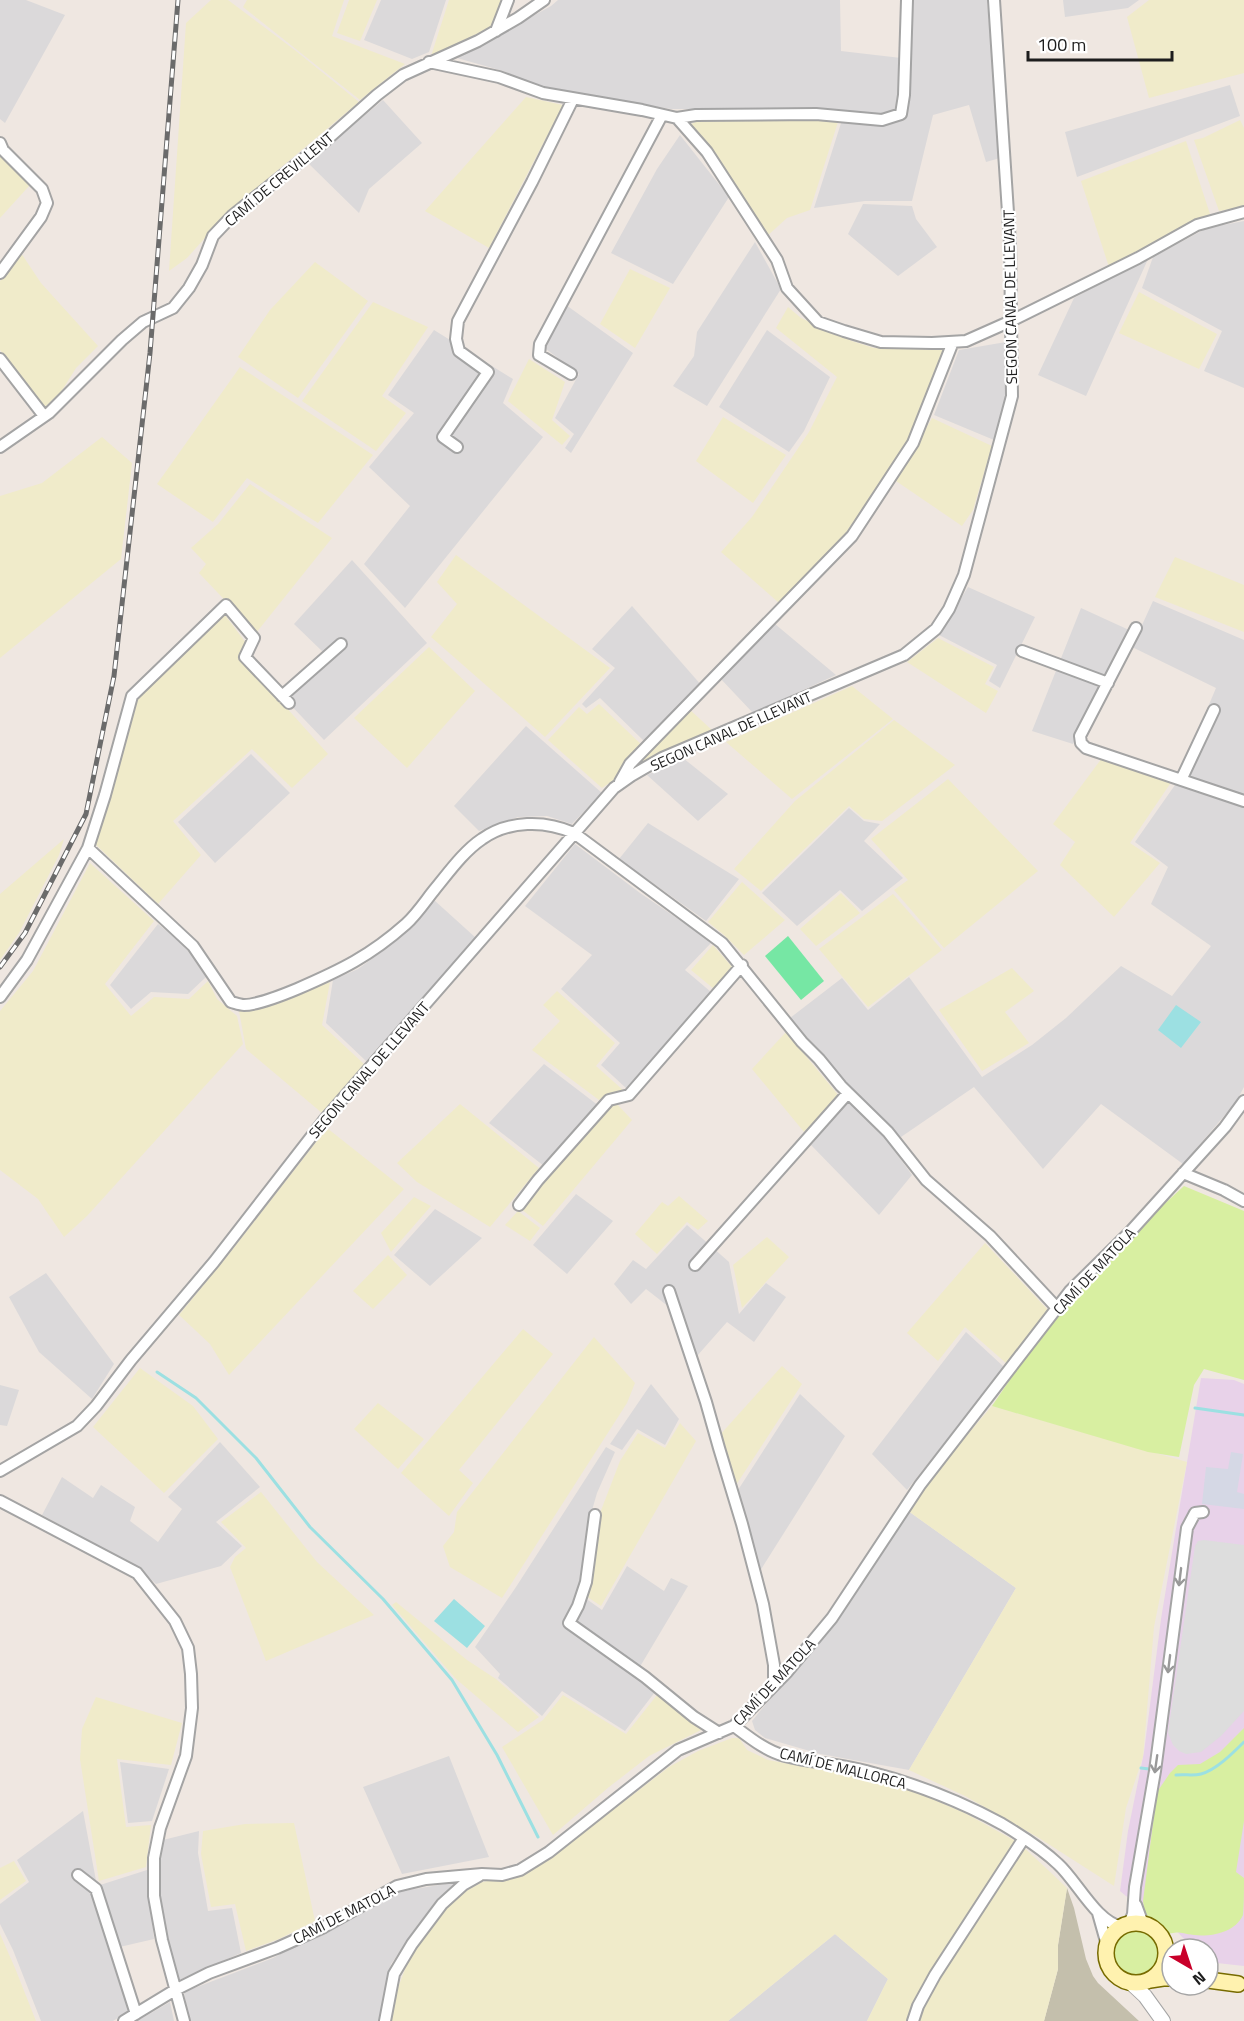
<svg xmlns="http://www.w3.org/2000/svg" width="1244" height="2021" viewBox="0 0 1244 2021" font-family="'Titillium Web',sans-serif">
<rect width="100%" height="100%" fill="#efe7e1"/>
<!-- residential -->
<path fill="#dbd9da" d="M 0,0 L 26,0 L 65,15 L 5,123 L 0,119 Z
M 381,0 L 446,0 L 429,52 L 412,59 L 364,40 Z
M 558,0 L 840,0 L 841,51 L 901,58 L 899,108 L 885,114 L 759,109 L 671,109 L 547,89 L 503,71 L 457,58 L 551,6 Z
M 910,0 L 987,0 L 1000,158 L 986,162 L 969,105 L 933,115 L 912,201 L 865,201 L 814,208 L 842,120 L 880,126 L 905,120 Z
M 1063,0 L 1139,0 L 1128,8 L 1065,17 Z
M 1230,85 L 1240,116 L 1077,177 L 1065,132 Z
M 383,100 L 422,143 L 369,189 L 359,213 L 308,163 Z
M 680,135 L 729,197 L 673,284 L 611,253 L 657,169 Z
M 863,204 L 912,206 L 916,219 L 937,247 L 898,276 L 848,234 Z
M 1244,221 L 1244,388 L 1204,371 L 1222,331 L 1142,288 L 1153,257 L 1207,228 Z
M 755,242 L 781,289 L 707,406 L 673,386 L 694,356 L 697,332 Z
M 1149,257 L 1086,396 L 1038,375 L 1074,298 Z
M 566,305 L 633,353 L 571,453 L 565,448 L 574,434 L 555,418 L 579,374 L 542,346 Z
M 434,330 L 513,379 L 503,403 L 543,437 L 405,608 L 364,564 L 410,506 L 369,467 L 414,413 L 388,395 Z
M 767,330 L 830,377 L 804,431 L 789,452 L 719,407 Z
M 1006,342 L 1006,394 L 994,440 L 934,415 L 959,350 Z
M 352,560 L 427,643 L 324,740 L 282,696 L 324,653 L 294,624 Z
M 968,587 L 1035,617 L 1000,688 L 989,681 L 997,665 L 939,635 Z
M 1153,601 L 1244,640 L 1244,1087 L 1236,1102 L 1183,1164 L 1101,1104 L 1043,1169 L 974,1087 L 901,1137 L 845,1081 L 790,1018 L 842,978 L 868,1010 L 909,977 L 982,1077 L 1032,1045 L 1066,1018 L 1121,966 L 1172,996 L 1211,946 L 1151,904 L 1168,867 L 1135,842 L 1175,785 L 1216,688 L 1132,647 Z
M 632,606 L 702,686 L 646,743 L 600,698 L 586,708 L 582,704 L 615,668 L 592,649 Z
M 1081,608 L 1129,630 L 1073,744 L 1032,731 Z
M 775,624 L 836,675 L 753,713 L 719,677 Z
M 526,726 L 602,793 L 572,824 L 547,816 L 518,817 L 479,831 L 454,806 Z
M 251,754 L 290,793 L 215,863 L 178,822 Z
M 683,758 L 728,794 L 698,821 L 647,775 Z
M 849,808 L 864,821 L 880,824 L 864,841 L 903,878 L 862,911 L 840,890 L 797,926 L 762,893 Z
M 648,823 L 739,879 L 706,921 L 619,859 Z
M 575,844 L 640,893 L 712,942 L 685,970 L 711,992 L 626,1088 L 601,1065 L 620,1043 L 561,989 L 592,955 L 525,906 Z
M 434,900 L 476,938 L 366,1061 L 326,1023 L 333,980 L 358,969 L 400,938 Z
M 158,924 L 183,944 L 206,977 L 188,994 L 151,992 L 131,1009 L 110,985 Z
M 544,1064 L 599,1106 L 544,1166 L 489,1123 Z
M 847,1101 L 875,1124 L 912,1175 L 879,1215 L 811,1145 Z
M 576,1194 L 613,1221 L 567,1274 L 533,1245 Z
M 435,1209 L 482,1238 L 430,1286 L 394,1255 Z
M 687,1225 L 729,1262 L 739,1314 L 766,1283 L 786,1297 L 754,1342 L 727,1322 L 697,1356 L 683,1318 L 646,1289 L 631,1304 L 614,1284 L 633,1260 L 646,1269 Z
M 46,1273 L 114,1364 L 92,1399 L 39,1352 L 9,1297 Z
M 966,1332 L 1004,1367 L 907,1490 L 872,1454 Z
M 651,1384 L 679,1419 L 665,1445 L 637,1429 L 622,1450 L 610,1444 Z
M 0,1385 L 19,1390 L 7,1426 L 0,1425 Z
M 800,1394 L 845,1436 L 760,1571 L 738,1490 Z
M 220,1442 L 260,1487 L 216,1522 L 242,1546 L 221,1566 L 156,1584 L 140,1569 L 42,1515 L 62,1477 L 93,1498 L 101,1485 L 135,1507 L 130,1521 L 158,1542 L 182,1509 L 168,1497 Z
M 606,1447 L 615,1452 L 597,1493 L 590,1517 L 584,1544 L 583,1573 L 578,1593 L 602,1610 L 627,1566 L 664,1591 L 671,1578 L 688,1586 L 635,1675 L 655,1692 L 625,1731 L 562,1691 L 542,1716 L 498,1678 L 500,1674 L 475,1647 L 516,1587 Z
M 904,1508 L 1016,1588 L 909,1770 L 820,1754 L 765,1738 L 755,1730 L 752,1721 L 792,1672 L 826,1635 L 874,1562 Z
M 449,1756 L 489,1857 L 402,1874 L 363,1787 Z
M 120,1762 L 169,1769 L 152,1821 L 128,1823 Z
M 83,1811 L 97,1886 L 147,1870 L 154,1939 L 111,1949 L 129,2011 L 113,2021 L 41,2021 L 13,1950 L 0,1924 L 0,1904 L 29,1882 L 17,1860 Z
M 199,1831 L 198,1853 L 208,1911 L 232,1908 L 241,1953 L 177,1981 L 160,1898 L 159,1859 L 163,1840 Z
M 457,1882 L 423,1919 L 391,1964 L 380,2021 L 189,2021 L 184,1992 L 273,1958 L 397,1892 Z
M 835,1934 L 888,1979 L 867,2021 L 728,2021 Z
M 170,2002 L 174,2021 L 137,2021 Z"/>
<!-- industrial -->
<path fill="#e8d2e9" d="M 1201,1378 L 1234,1380 L 1244,1384 L 1244,1966 L 1208,1962 L 1208,1949 L 1185,1949 L 1184,1939 L 1170,1924 L 1138,1919 L 1148,1910 L 1126,1896 L 1120,1891 L 1128,1831 L 1144,1752 L 1161,1619 Z"/>
<!-- construction -->
<path fill="#c4bfac" d="M 1067,1888 L 1074,1908 L 1086,1959 L 1093,1976 L 1098,1983 L 1139,2021 L 1044,2021 L 1058,1969 L 1058,1945 Z"/>
<!-- farmland -->
<path fill="#f0ebca" d="M 211,0 L 228,0 L 296,51 L 359,102 L 229,211 L 187,258 L 169,271 L 186,23 Z
M 247,0 L 344,0 L 332,36 L 405,64 L 360,100 L 243,7 Z
M 349,0 L 377,0 L 360,41 L 337,33 Z
M 449,0 L 503,0 L 493,26 L 431,56 Z
M 1149,0 L 1244,0 L 1244,73 L 1149,98 L 1127,17 Z
M 526,97 L 563,105 L 489,248 L 425,211 Z
M 702,119 L 803,119 L 838,122 L 810,210 L 787,218 L 766,237 L 691,130 L 691,124 Z
M 1240,120 L 1244,128 L 1244,207 L 1219,211 L 1194,140 L 1203,138 Z
M 1186,141 L 1210,214 L 1109,267 L 1081,181 Z
M 0,154 L 30,185 L 0,218 Z
M 21,253 L 41,283 L 98,346 L 76,368 L 61,392 L 44,408 L 0,350 L 0,281 Z
M 315,262 L 368,301 L 298,398 L 238,357 L 270,310 Z
M 630,269 L 670,288 L 635,348 L 600,324 Z
M 1139,292 L 1217,334 L 1199,369 L 1119,333 Z
M 373,302 L 428,327 L 382,396 L 406,413 L 376,451 L 302,401 Z
M 788,307 L 801,318 L 852,341 L 874,348 L 946,349 L 907,444 L 841,540 L 779,603 L 721,552 L 752,517 L 809,432 L 837,377 L 776,328 Z
M 529,359 L 565,382 L 552,420 L 570,436 L 562,445 L 508,401 Z
M 240,367 L 373,455 L 318,523 L 247,478 L 213,522 L 157,484 Z
M 723,417 L 786,455 L 753,503 L 696,461 Z
M 932,418 L 992,446 L 973,510 L 962,526 L 896,481 Z
M 102,437 L 132,463 L 121,559 L 0,658 L 0,496 L 42,483 Z
M 250,484 L 332,538 L 256,633 L 199,573 L 206,564 L 191,548 L 218,524 Z
M 456,555 L 610,668 L 545,737 L 431,637 L 457,604 L 437,582 Z
M 1175,557 L 1244,585 L 1244,632 L 1155,597 Z
M 225,615 L 246,643 L 240,656 L 328,754 L 292,788 L 252,749 L 173,821 L 201,855 L 158,904 L 92,841 L 116,779 L 133,701 Z
M 938,638 L 994,667 L 985,684 L 998,691 L 986,713 L 907,662 Z
M 429,647 L 475,691 L 407,768 L 354,718 Z
M 852,686 L 893,719 L 792,799 L 726,742 Z
M 599,704 L 646,749 L 688,708 L 713,731 L 627,771 L 602,788 L 548,740 L 579,707 L 587,714 Z
M 894,720 L 955,765 L 882,821 L 864,819 L 849,806 L 761,891 L 734,869 L 795,801 Z
M 1102,758 L 1172,781 L 1130,843 L 1160,863 L 1114,917 L 1060,865 L 1075,842 L 1053,824 Z
M 948,779 L 1038,871 L 944,948 L 894,890 L 908,880 L 871,839 Z
M 64,839 L 59,855 L 19,933 L 0,960 L 0,894 Z
M 90,863 L 154,921 L 105,984 L 131,1016 L 154,997 L 189,999 L 208,981 L 217,999 L 237,1016 L 243,1044 L 87,1216 L 64,1237 L 38,1199 L 0,1170 L 0,1011 L 33,971 Z
M 742,882 L 785,920 L 744,955 L 724,935 L 708,922 Z
M 841,893 L 860,913 L 816,946 L 800,929 Z
M 893,894 L 942,950 L 868,1007 L 819,949 Z
M 713,945 L 733,968 L 714,989 L 691,970 Z
M 1012,968 L 1034,991 L 1005,1012 L 1029,1043 L 982,1071 L 939,1010 Z
M 330,982 L 322,1025 L 364,1064 L 322,1113 L 246,1049 L 239,1011 L 276,1004 Z
M 557,991 L 615,1043 L 596,1066 L 623,1090 L 604,1096 L 599,1100 L 532,1050 L 560,1021 L 543,1005 Z
M 786,1032 L 839,1096 L 804,1132 L 752,1069 Z
M 616,1103 L 632,1120 L 543,1226 L 521,1209 L 610,1104 Z
M 460,1104 L 539,1168 L 490,1227 L 417,1182 L 397,1163 Z
M 327,1128 L 404,1189 L 229,1375 L 210,1344 L 179,1315 L 229,1254 Z
M 679,1196 L 708,1221 L 698,1230 L 687,1222 L 657,1254 L 635,1234 L 662,1202 L 668,1206 Z
M 414,1197 L 431,1206 L 391,1252 L 381,1233 Z
M 518,1211 L 540,1228 L 530,1241 L 505,1225 Z
M 767,1237 L 789,1257 L 742,1308 L 733,1265 Z
M 985,1243 L 1048,1310 L 1007,1364 L 965,1327 L 938,1361 L 907,1333 Z
M 388,1255 L 407,1275 L 373,1309 L 353,1291 Z
M 523,1329 L 553,1354 L 459,1470 L 473,1483 L 449,1516 L 401,1473 Z
M 594,1337 L 635,1383 L 627,1403 L 502,1598 L 450,1567 L 443,1546 L 454,1532 L 457,1512 Z
M 782,1366 L 802,1384 L 736,1485 L 719,1436 Z
M 140,1368 L 193,1406 L 218,1439 L 164,1493 L 93,1427 Z
M 378,1403 L 424,1439 L 398,1469 L 354,1429 Z
M 992,1406 L 1187,1462 L 1154,1627 L 1143,1757 L 1126,1808 L 1114,1886 L 1039,1838 L 965,1796 L 909,1770 L 1016,1588 L 904,1508 Z
M 680,1423 L 696,1441 L 601,1606 L 586,1596 L 600,1513 L 620,1461 L 638,1433 L 665,1448 Z
M 261,1492 L 317,1562 L 374,1615 L 266,1661 L 230,1567 L 235,1557 L 246,1548 L 221,1522 Z
M 396,1602 L 467,1660 L 496,1679 L 539,1717 L 518,1732 L 455,1678 L 392,1605 Z
M 563,1695 L 626,1734 L 657,1695 L 703,1729 L 649,1756 L 609,1787 L 553,1835 L 502,1747 L 543,1720 Z
M 96,1697 L 182,1723 L 171,1765 L 117,1759 L 126,1827 L 151,1825 L 146,1867 L 99,1881 L 80,1759 L 82,1729 Z
M 732,1738 L 739,1738 L 747,1750 L 768,1760 L 877,1780 L 911,1790 L 965,1813 L 1019,1843 L 1047,1869 L 1067,1888 L 1058,1945 L 1058,1969 L 1044,2021 L 867,2021 L 888,1979 L 835,1934 L 728,2021 L 391,2021 L 394,1998 L 407,1964 L 429,1928 L 459,1895 L 482,1882 L 523,1875 L 545,1862 L 669,1767 L 698,1751 Z
M 294,1823 L 315,1921 L 279,1939 L 246,1951 L 235,1904 L 211,1907 L 201,1854 L 203,1831 L 245,1824 Z
M 14,1861 L 26,1881 L 0,1900 L 0,1868 Z
M 0,1934 L 15,1968 L 36,2021 L 0,2021 Z"/>
<!-- grass -->
<path fill="#d8efa1" d="M 1184,1186 L 1244,1211 L 1244,1380 L 1204,1369 L 1194,1385 L 1179,1457 L 1148,1452 L 992,1406 L 1070,1291 Z
M 1244,1728 L 1244,1821 L 1236,1872 L 1244,1878 C 1244,1888 1244,1906 1243,1915 C 1235,1933 1210,1937 1194,1935 C 1178,1933 1180,1930 1162,1936 L 1146,1923 L 1143,1901 L 1157,1792 L 1170,1773 L 1178,1765 L 1200,1764 L 1220,1752 Z
M1108 1953a28 28 0 1 1 56 0a28 28 0 1 1-56 0Z"/>
<!-- pitch -->
<path fill="#76e7a4" d="M 788,936 L 824,981 L 801,1000 L 765,956 Z"/>
<!-- parking -->
<path fill="#ddd" d="M 1204,1540 L 1244,1545 L 1244,1711 L 1221,1736 L 1201,1752 L 1186,1754 L 1179,1751 L 1173,1745 L 1168,1733 L 1195,1546 L 1198,1541 Z"/>
<!-- plaza -->
<path fill="#d5d8e5" d="M 1231,1452 L 1243,1454 L 1237,1492 L 1244,1494 L 1244,1509 L 1202,1504 L 1206,1467 L 1228,1469 Z"/>
<!-- water -->
<path fill="#9ce0e2" d="M 1176,1005 L 1201,1022 L 1181,1048 L 1158,1030 Z
M 454,1599 L 485,1626 L 467,1648 L 434,1621 Z"/>
<g fill="none" stroke-linecap="round" stroke-linejoin="round">
<!-- stream -->
<path stroke="#9ce0e2" stroke-width="3" d="M 157,1372 L 196,1398 L 256,1458 L 310,1527 L 383,1599 L 452,1680 L 497,1755 L 538,1837
M 1195,1408 L 1244,1415
M 1141,1768 L 1149,1769
M 1176,1775 C 1185,1774 1193,1776 1201,1774 C 1216,1770 1233,1753 1244,1742"/>
<defs>
<path id="minor" d="M 496,31 L 508,0
M 429,62 L 499,77 L 543,93 L 642,110 L 677,118 L 707,152 L 777,260 L 787,288 L 818,322 L 844,331 L 881,342 L 932,343 L 966,341 L 1011,321 L 1138,258 L 1197,225 L 1244,212
M 677,118 L 696,115 L 816,114 L 882,120 L 901,114 L 904,95 L 907,0
M 0,143 L 3,150 L 42,189 L 47,203 L 41,217 L 0,273
M 0,359 L 44,416
M 571,374 L 539,355 L 540,344 L 662,115
M 0,447 L 49,413 L 122,340 L 143,322 L 173,308 L 189,288 L 202,265 L 213,236 L 232,216 L 323,143 L 377,95 L 403,75 L 478,41 L 518,18 L 544,0
M 457,447 L 443,437 L 488,372 L 459,351 L 456,339 L 458,321 L 532,182 L 573,99
M 1136,628 L 1080,736 L 1081,743 L 1086,748 L 1244,801
M 1022,651 L 1108,683
M 282,696 L 341,644
M 1181,780 L 1214,710
M 620,782 L 630,764 L 852,536 L 913,443 L 953,342
M 88,848 L 193,946 L 231,1002 C 235,1003 240,1005 244,1005 C 257,1005 285,994 297,989 C 341,970 370,956 406,924 C 417,914 426,900 435,889 C 449,872 464,851 482,839 C 509,820 545,820 574,833 L 722,943 L 802,1042 L 819,1059 L 841,1086 L 888,1132 L 926,1180 L 990,1236 L 1057,1308
M 0,997 L 27,960 L 88,848 L 105,795 L 132,696 L 226,605 L 254,638 L 245,657 L 289,703
M 1183,1173 L 1224,1190 L 1244,1201
M 519,1205 L 538,1180 L 609,1100 L 629,1095 L 742,965
M 695,1265 L 848,1093
M 669,1291 L 706,1402 L 719,1448 L 742,1524 L 763,1604 L 774,1665 L 774,1685
M 0,1471 L 77,1426 L 96,1406 L 131,1360 L 214,1262 L 325,1119 L 614,788 L 631,776 L 662,758 L 904,655 L 936,629 L 949,609 L 964,575 L 1012,396 L 1010,243 L 994,0
M 0,1501 L 137,1573 L 175,1621 L 188,1648 L 191,1674 L 192,1708 L 186,1756 L 160,1828 L 154,1858 L 154,1896 L 162,1940 L 184,2021
M 595,1515 L 586,1582 L 578,1606 L 569,1623 L 645,1677 L 694,1717 L 719,1733
M 734,1726 C 750,1738 766,1751 785,1756 C 812,1763 840,1764 866,1771 C 913,1783 960,1801 1002,1824 C 1022,1836 1041,1848 1058,1864 C 1077,1881 1096,1922 1122,1927
M 78,1875 L 96,1889 L 136,2014
M 1136,1905 L 1143,1924
M 1098,1913 L 1107,1945
M 1129,1924 L 1133,1914 L 1135,1887 L 1155,1771 L 1187,1528 L 1195,1513 L 1203,1512
M 124,2021 L 175,1990 L 209,1973 L 277,1948 L 324,1927 L 397,1886 L 426,1879 L 482,1874 L 502,1875 L 520,1870 L 549,1852 L 678,1750 L 734,1726 L 787,1672 L 832,1618 L 920,1485 L 1070,1291 L 1130,1232 L 1225,1127 L 1244,1101
M 385,2021 L 394,1974 L 412,1944 L 442,1904 L 463,1885 L 479,1876
M 913,2021 L 918,2006 L 935,1975 L 1024,1838"/>
<path id="tertiary" d="M 1131,1983 L 1145,1996 L 1163,2021"/>
<path id="secondary" d="M1106 1953a30 30 0 1 1 60 0a30 30 0 1 1-60 0Z
M 1150,1980 L 1163,1978 L 1172,1978
M 1208,1980 L 1238,1984"/>
</defs>
<!-- minor casing -->
<use href="#minor" stroke="#a4a4a4" stroke-width="14"/>
<!-- tertiary casing -->
<use href="#tertiary" stroke="#a4a4a4" stroke-width="16"/>
<!-- secondary casing -->
<use href="#secondary" stroke="#776b00" stroke-width="18"/>
<!-- minor -->
<use href="#minor" stroke="#fff" stroke-width="10"/>
<!-- tertiary -->
<use href="#tertiary" stroke="#fff" stroke-width="14"/>
<!-- secondary -->
<use href="#secondary" stroke="#fff2af" stroke-width="15"/>
<defs>
<path id="rail" d="M 0,967 L 25,933 L 86,814 L 114,676 L 150,353 L 178,0"/>
</defs>
<!-- rail casing -->
<use href="#rail" stroke="#6b6b6b" stroke-width="5"/>
<!-- rail -->
<use href="#rail" stroke="#fff" stroke-width="3" stroke-dasharray="9" stroke-linecap="butt"/>
</g>
<!-- one-way arrows -->
<defs><path id="oneway-shaft" d="M-6 0H5M1.5-3L5.5 0L1.5 3" fill="none" stroke-width="1.6" stroke-linecap="round" stroke-linejoin="round" transform="scale(1.5)"/></defs>
<g stroke="#999">
<use href="#oneway-shaft" transform="translate(1180 1577) rotate(97)"/>
<use href="#oneway-shaft" transform="translate(1169 1664) rotate(97)"/>
<use href="#oneway-shaft" transform="translate(1156 1764) rotate(98)"/>
</g>
<g text-anchor="middle" dominant-baseline="central" stroke-width="4.5" stroke-linejoin="round" paint-order="stroke">
<!-- street labels -->
<g font-size="15" fill="#1d1d1d" stroke="#fff">
<text transform="translate(279 179) rotate(-40)">CAMÍ DE CREVILLENT</text>
<text transform="translate(1010 297) rotate(-91)">SEGON CANAL DE LLEVANT</text>
<text transform="translate(731 731) rotate(-24)">SEGON CANAL DE LLEVANT</text>
<text transform="translate(369 1070) rotate(-49)">SEGON CANAL DE LLEVANT</text>
<text transform="translate(1094 1271) rotate(-47)">CAMÍ DE MATOLA</text>
<text transform="translate(774 1682) rotate(-47)">CAMÍ DE MATOLA</text>
<text transform="translate(843 1768) rotate(14)">CAMÍ DE MALLORCA</text>
<text transform="translate(344 1914) rotate(-27)">CAMÍ DE MATOLA</text>
</g>
</g>
<!-- north arrow -->
<g transform="translate(1190 1967) rotate(141)"><circle r="28" fill="#ffffff" stroke="#a5a5a5" stroke-width="1.5"/>
<path d="M0-4.5L10 22L0 15L-10 22Z" fill="#c9002a"/>
<text y="-9" font-size="16" font-weight="bold" text-anchor="middle" fill="#1d1d1d">N</text>
</g>
<!-- scale -->
<path d="M1028 51v9h144v-9" fill="none" stroke="#1d1d1d" stroke-width="3"/>
<text x="1037" y="51" font-size="18" fill="#1d1d1d" stroke="#ffffff" stroke-width="4.5" paint-order="stroke">100 m</text>
</svg>
